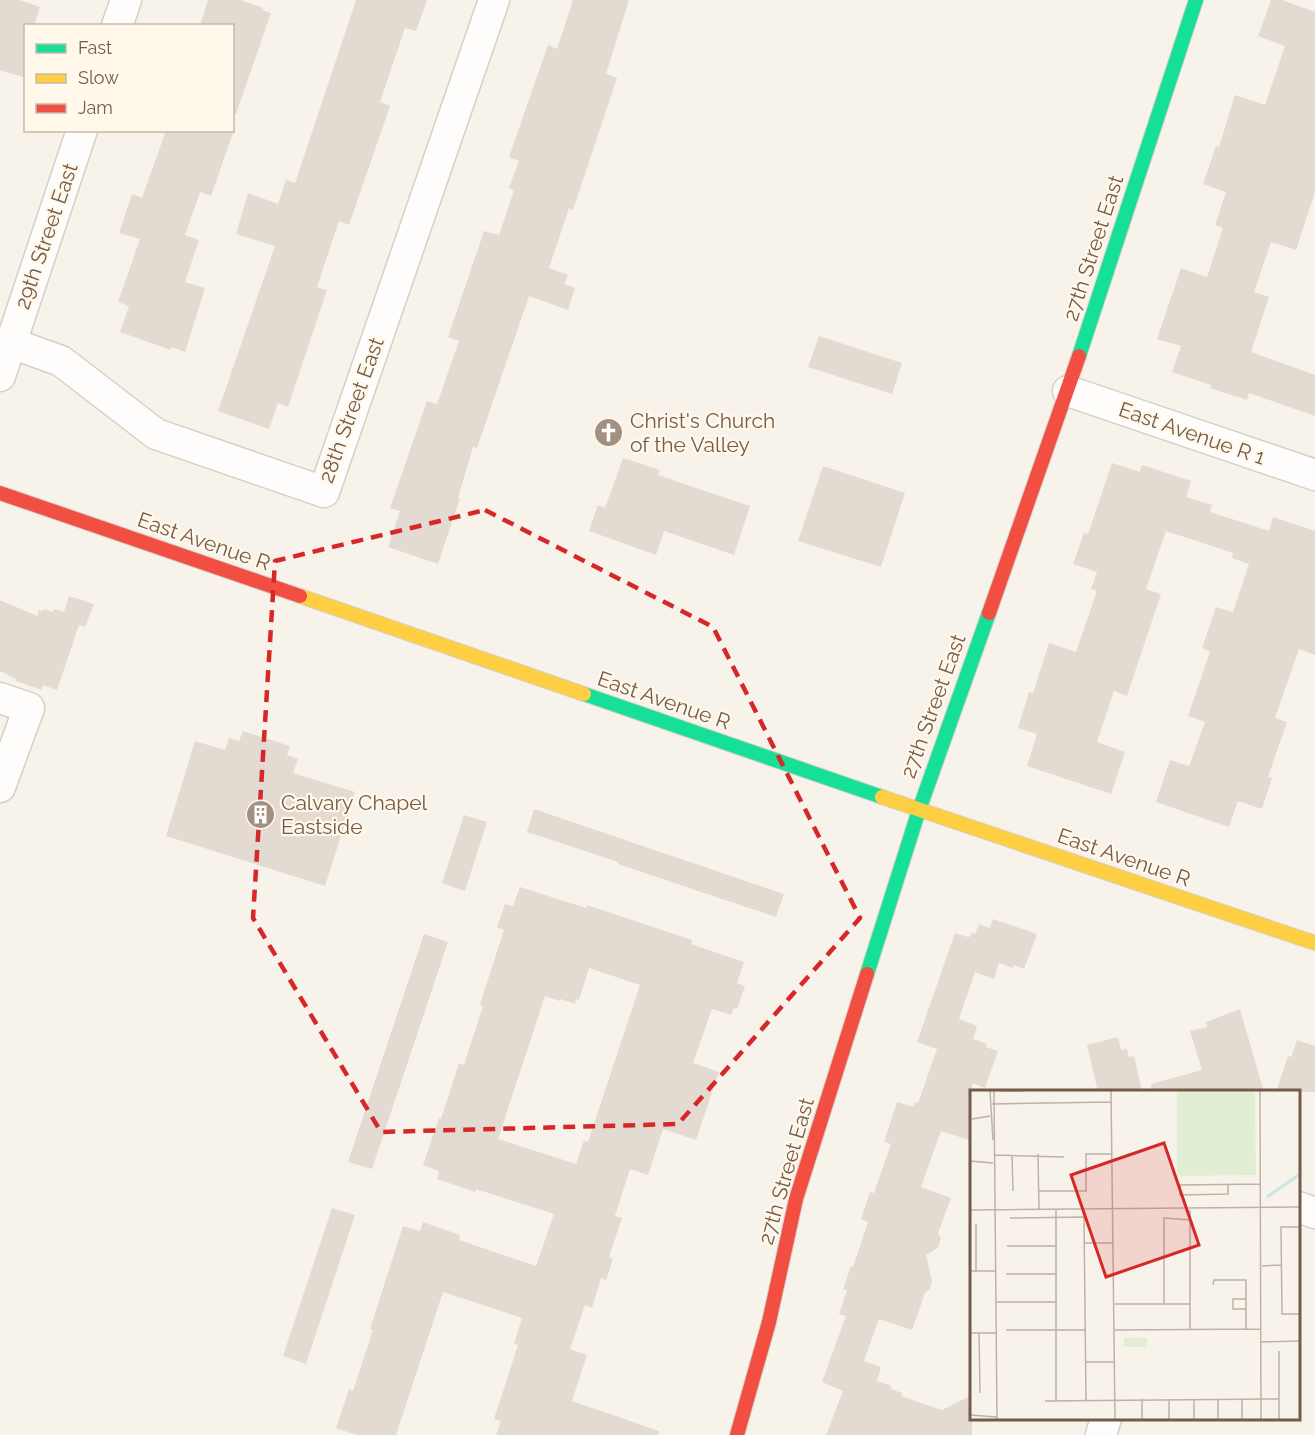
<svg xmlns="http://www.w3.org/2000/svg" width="1315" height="1435" viewBox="0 0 1315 1435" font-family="Raleway,sans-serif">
<rect width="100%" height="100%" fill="#f7f3ea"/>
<!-- building -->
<path fill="#e3dbd1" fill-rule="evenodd" d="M 0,0 L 19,0 L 40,7 L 34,26 L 26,26 L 26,78 L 0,70 Z
M 208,0 L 241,0 L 263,8 L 262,10 L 271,13 L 236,114 L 232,114 L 232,26 L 200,26 Z
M 356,0 L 427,0 L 416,31 L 405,28 L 380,102 L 390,106 L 349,225 L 339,221 L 317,287 L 327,290 L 288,407 L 278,403 L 269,429 L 218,411 L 275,246 L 236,234 L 248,193 L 278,204 L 286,180 L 295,183 Z
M 573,0 L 629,0 L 606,74 L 617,78 L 573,210 L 569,208 L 549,268 L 568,275 L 564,284 L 575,288 L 568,310 L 529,296 L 477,448 L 473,447 L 458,498 L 460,498 L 438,564 L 388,547 L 400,511 L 390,508 L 427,401 L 437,404 L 459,341 L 448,337 L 484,231 L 499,235 L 514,190 L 509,188 L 519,161 L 509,157 L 548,45 L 557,49 Z
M 1271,0 L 1282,0 L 1315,12 L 1315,192 L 1296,250 L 1271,242 L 1254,292 L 1269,297 L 1251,352 L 1315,375 L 1315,416 L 1249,393 L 1247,400 L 1210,388 L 1211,385 L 1172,372 L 1181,346 L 1157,339 L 1181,268 L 1207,277 L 1223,228 L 1215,225 L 1226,192 L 1203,184 L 1216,146 L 1219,147 L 1235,95 L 1265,105 L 1285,46 L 1258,36 Z
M 166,130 L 234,130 L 211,196 L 200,192 L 185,235 L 199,240 L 185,282 L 205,288 L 185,352 L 171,347 L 171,350 L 120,332 L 129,306 L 118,302 L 140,239 L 119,233 L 132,194 L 142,198 Z
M 819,336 L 902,363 L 892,394 L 808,367 Z
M 623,458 L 660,470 L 658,475 L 750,506 L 734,555 L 664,531 L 656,555 L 589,531 L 598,505 L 605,508 Z
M 1112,463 L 1140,472 L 1142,465 L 1191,481 L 1186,497 L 1212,505 L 1210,512 L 1269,531 L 1273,517 L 1315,531 L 1315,655 L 1299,649 L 1275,718 L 1287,722 L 1268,777 L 1272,778 L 1262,809 L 1238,801 L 1229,827 L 1156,802 L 1170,760 L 1189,766 L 1205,722 L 1188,716 L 1210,652 L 1202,648 L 1216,607 L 1233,612 L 1249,564 L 1232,558 L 1233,553 L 1166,531 L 1146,589 L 1161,594 L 1127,696 L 1114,691 L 1097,742 L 1125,752 L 1111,794 L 1027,766 L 1037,734 L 1018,728 L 1029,692 L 1033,693 L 1049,643 L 1076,652 L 1097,591 L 1091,589 L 1097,572 L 1073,564 L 1084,533 L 1088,534 Z
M 823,466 L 905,493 L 881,567 L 798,541 Z
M 69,596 L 94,604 L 85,627 L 79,625 L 57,690 L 43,685 L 42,690 L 16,681 L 16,679 L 0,671 L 0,600 L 37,616 L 39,610 L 43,611 L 44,609 L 53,612 L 54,609 L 64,612 Z
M 243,731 L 290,746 L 287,755 L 298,759 L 293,773 L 355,792 L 325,886 L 166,836 L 195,741 L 225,750 L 229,738 L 239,741 Z
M 534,809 L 784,894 L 776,917 L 707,894 L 618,864 L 618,862 L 527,832 Z
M 464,815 L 487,822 L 465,891 L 442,883 Z
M 520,887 L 586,908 L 587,905 L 692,940 L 691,944 L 744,962 L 737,983 L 745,986 L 737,1009 L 734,1008 L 731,1015 L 712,1009 L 693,1063 L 719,1072 L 696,1140 L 663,1129 L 648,1175 L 630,1169 L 615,1216 L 622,1218 L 609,1257 L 613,1259 L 606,1280 L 601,1278 L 592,1308 L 585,1305 L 570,1349 L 587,1355 L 572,1401 L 659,1431 L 658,1435 L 496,1435 L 501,1421 L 494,1419 L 518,1345 L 514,1344 L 522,1318 L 443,1292 L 396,1435 L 356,1435 L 336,1428 L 349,1389 L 353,1391 L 373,1330 L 370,1329 L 403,1226 L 420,1231 L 423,1222 L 460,1235 L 459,1240 L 536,1266 L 554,1214 L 476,1189 L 475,1192 L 437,1179 L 439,1171 L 423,1165 L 439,1118 L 441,1119 L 459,1063 L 464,1065 L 483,1006 L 480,1004 L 504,930 L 497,927 L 505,904 L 513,906 ZM 589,968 L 640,985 L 588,1142 L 584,1140 L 576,1164 L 498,1139 L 545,996 L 560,1001 L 560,999 L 575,1004 L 576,999 L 579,1000 Z
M 993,919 L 1037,934 L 1024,969 L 1014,965 L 1013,968 L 999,963 L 994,979 L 975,972 L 959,1019 L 977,1026 L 973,1039 L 987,1044 L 986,1047 L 998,1051 L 985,1088 L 972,1083 L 972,1141 L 941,1131 L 921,1187 L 951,1198 L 938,1233 L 941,1238 L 938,1248 L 926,1255 L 932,1281 L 930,1289 L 925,1293 L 912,1330 L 879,1319 L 864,1361 L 881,1367 L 877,1381 L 892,1386 L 891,1389 L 902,1393 L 901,1396 L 942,1410 L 972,1395 L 972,1435 L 826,1435 L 843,1391 L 822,1382 L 846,1316 L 839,1314 L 847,1290 L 843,1289 L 851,1266 L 853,1267 L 868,1222 L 861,1219 L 870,1192 L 874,1193 L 891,1144 L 884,1142 L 897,1102 L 913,1107 L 915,1102 L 918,1103 L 937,1049 L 917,1042 L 955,933 L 967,937 L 967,936 L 970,937 L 972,932 L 975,934 L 979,924 L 990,928 Z
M 424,934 L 448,942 L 372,1169 L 348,1162 Z
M 1240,1009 L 1264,1092 L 1152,1092 L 1151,1084 L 1202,1070 L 1190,1031 L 1207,1027 L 1206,1022 Z
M 1118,1037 L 1121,1050 L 1127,1049 L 1129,1057 L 1134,1056 L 1142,1092 L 1098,1092 L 1087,1045 Z
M 1297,1040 L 1315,1046 L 1315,1092 L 1276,1092 L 1288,1056 L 1291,1057 Z
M 332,1208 L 355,1215 L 306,1364 L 283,1356 Z"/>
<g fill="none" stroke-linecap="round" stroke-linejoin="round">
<defs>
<path id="street" d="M 117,26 L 126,0
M 11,343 L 61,361 L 156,434 L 324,492 L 494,0
M 0,376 L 82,130
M 1068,391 L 1315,475
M 0,698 L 29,708 L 0,787
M 1298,1207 L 1315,1213
M 1101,1435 L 1106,1418"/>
<path id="fast" d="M 1079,356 L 1196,0
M 584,694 L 882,797
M 867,974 L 919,810 L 989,613"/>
<path id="slow" d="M 300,596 L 584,694
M 882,797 L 1315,943"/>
<path id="jam" d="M 0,493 L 300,596
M 989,613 L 1079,356
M 737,1435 L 769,1322 L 796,1199 L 867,974"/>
</defs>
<!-- street casing -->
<use href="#street" stroke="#d6cfc6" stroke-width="33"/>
<!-- fast casing -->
<use href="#fast" stroke="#d6cfc6" stroke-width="16"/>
<!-- slow casing -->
<use href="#slow" stroke="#d6cfc6" stroke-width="16"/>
<!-- jam casing -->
<use href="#jam" stroke="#d6cfc6" stroke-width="16"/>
<!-- street -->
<use href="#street" stroke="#fefdfc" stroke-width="30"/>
<!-- fast -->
<use href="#fast" stroke="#16e098" stroke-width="14"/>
<!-- slow -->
<use href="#slow" stroke="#ffcf43" stroke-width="14"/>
<!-- jam -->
<use href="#jam" stroke="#f24e42" stroke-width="14"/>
</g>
<!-- marked area -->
<path fill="none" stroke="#d62828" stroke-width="4.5" stroke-dasharray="12 8" stroke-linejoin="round" d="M 485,510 L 713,627 L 860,918 L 678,1124 L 381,1132 L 253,918 L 275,561 Z"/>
<!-- icons -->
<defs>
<symbol id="church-disc" viewBox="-11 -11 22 22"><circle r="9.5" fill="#a29081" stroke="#fff8eb"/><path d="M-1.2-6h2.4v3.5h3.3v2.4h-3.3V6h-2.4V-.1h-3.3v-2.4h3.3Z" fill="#fff"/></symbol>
<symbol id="building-disc" viewBox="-11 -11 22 22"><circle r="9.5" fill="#a29081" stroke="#fff8eb"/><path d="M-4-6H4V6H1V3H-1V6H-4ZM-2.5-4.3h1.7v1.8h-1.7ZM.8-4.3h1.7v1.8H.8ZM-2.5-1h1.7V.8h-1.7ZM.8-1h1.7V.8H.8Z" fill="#fff"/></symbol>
</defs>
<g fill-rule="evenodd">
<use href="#church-disc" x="592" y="416" width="33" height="33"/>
<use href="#building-disc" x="244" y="798" width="33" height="33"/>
</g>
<g text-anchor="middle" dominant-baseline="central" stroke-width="4.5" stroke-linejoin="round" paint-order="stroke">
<!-- street labels -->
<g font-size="21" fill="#755b49" stroke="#fff8eb">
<text transform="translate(46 236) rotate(-71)">29th Street East</text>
<text transform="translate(1093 248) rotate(-72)">27th Street East</text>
<text transform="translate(351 410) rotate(-70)">28th Street East</text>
<text transform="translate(1192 433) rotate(19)">East Avenue R 1</text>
<text transform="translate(204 541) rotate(19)">East Avenue R</text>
<text transform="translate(664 700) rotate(19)">East Avenue R</text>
<text transform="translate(933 706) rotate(-70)">27th Street East</text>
<text transform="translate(1124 857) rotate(19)">East Avenue R</text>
<text transform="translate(786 1171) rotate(-74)">27th Street East</text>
</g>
<!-- poi labels -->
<g font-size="21" fill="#755b49" stroke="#fff8eb" text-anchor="start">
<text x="630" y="420">Christ's Church<tspan x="630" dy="24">of the Valley</tspan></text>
<text x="281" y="802">Calvary Chapel<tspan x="281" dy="24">Eastside</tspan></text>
</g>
</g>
<!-- overview -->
<g transform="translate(970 1090)">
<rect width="330" height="330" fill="#f7f3ea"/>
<path d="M 207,1 L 285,1 L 286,85 L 207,86 ZM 154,248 L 177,248 L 177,257 L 154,257 Z" fill="#e2eed4"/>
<path fill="none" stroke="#cbe4e7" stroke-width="3" d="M 297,107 L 330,84"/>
<path fill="none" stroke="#bfb1a5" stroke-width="1.5" d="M 20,1 L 23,50M 24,1 L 27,329M 31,1 L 53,1M 141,1 L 145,329M 290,1 L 291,329M 22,14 L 141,12M 2,29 L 20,26M 68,64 L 69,119M 24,65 L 94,67M 42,65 L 43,101M 0,71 L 23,73M 258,95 L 258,104 L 210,105 L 210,95 L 291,94M 69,101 L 116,101 L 116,64 L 142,64M 0,120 L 330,117M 86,120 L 86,311M 220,120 L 220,240M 40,128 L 114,127 L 116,311M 330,137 L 311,137 L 312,224 L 330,224M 115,153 L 144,153M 37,156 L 87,156M 292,176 L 311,175M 0,181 L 26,181M 6,181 L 6,134M 36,184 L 87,184M 243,195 L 244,190 L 276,190 L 276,239M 27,212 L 87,212M 145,214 L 221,214M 194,214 L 194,128 L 220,130M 276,219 L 263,219 L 263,209 L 276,209M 36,240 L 116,240M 145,240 L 291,239M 0,243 L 26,243M 9,243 L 10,303M 291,252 L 330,251M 116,272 L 145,272M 172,309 L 172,329M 199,309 L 199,329M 224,309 L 224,329M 248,309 L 248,329M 272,309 L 272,329M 75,311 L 309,309M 0,325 L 27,327M 309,329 L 309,261"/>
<path fill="#d62828" fill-opacity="0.15" stroke="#d62828" stroke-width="3" d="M 194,53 L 229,155 L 136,187 L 101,85 Z"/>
<rect width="330" height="330" fill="none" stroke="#755b49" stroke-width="3"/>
</g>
<!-- legend -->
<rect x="24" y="24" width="210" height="108" fill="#fff8eb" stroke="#c8b9aa" stroke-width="1.5"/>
<rect x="36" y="44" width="30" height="9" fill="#16e098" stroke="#c8b9aa" stroke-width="1.5"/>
<text x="78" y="54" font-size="18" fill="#755b49">Fast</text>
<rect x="36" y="74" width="30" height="9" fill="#ffcf43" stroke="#c8b9aa" stroke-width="1.5"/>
<text x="78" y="84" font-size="18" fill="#755b49">Slow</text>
<rect x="36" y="104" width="30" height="9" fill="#f24e42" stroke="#c8b9aa" stroke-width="1.5"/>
<text x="78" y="114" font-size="18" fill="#755b49">Jam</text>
</svg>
